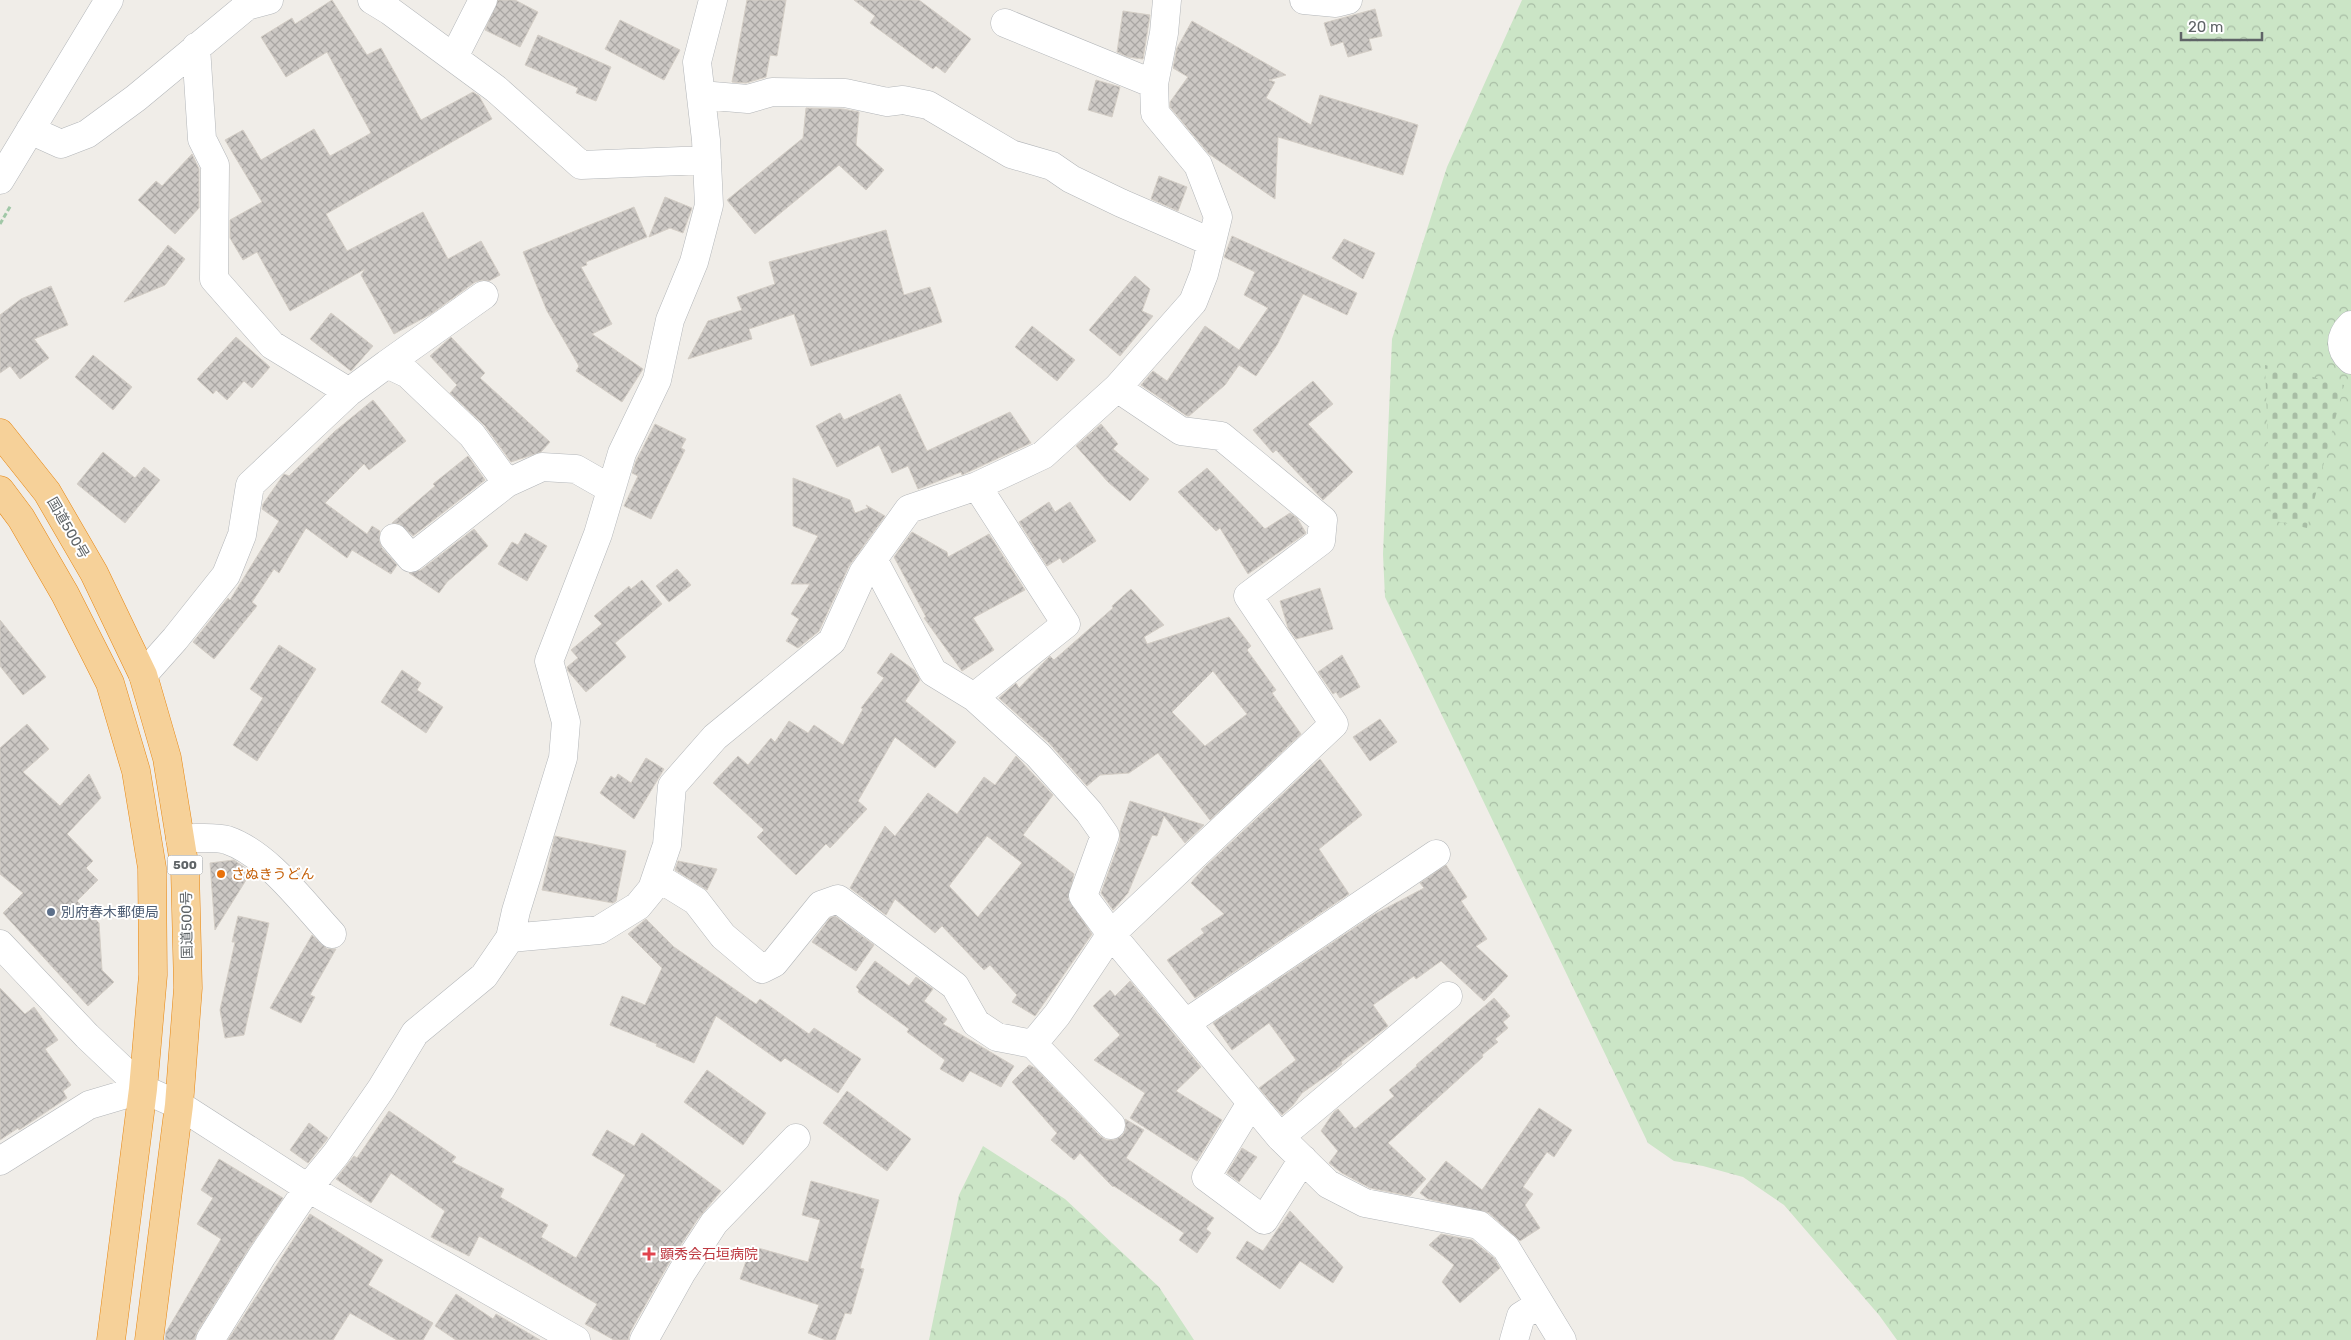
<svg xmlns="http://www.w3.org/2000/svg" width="2351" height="1340" viewBox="0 0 2351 1340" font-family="Rubik,'Noto Sans JP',sans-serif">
<defs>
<pattern id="forest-crowns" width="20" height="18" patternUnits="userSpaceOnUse" patternTransform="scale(1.25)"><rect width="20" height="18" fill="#cbe5c6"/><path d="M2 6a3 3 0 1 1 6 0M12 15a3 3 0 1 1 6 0" fill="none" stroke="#a8bda5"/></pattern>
<pattern id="cemetery-stones" width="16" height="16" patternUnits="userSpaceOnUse" patternTransform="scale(1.25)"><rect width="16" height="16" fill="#cbe5c6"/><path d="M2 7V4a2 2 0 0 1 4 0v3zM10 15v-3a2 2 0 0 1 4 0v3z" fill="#a8bda5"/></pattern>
<pattern id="building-cross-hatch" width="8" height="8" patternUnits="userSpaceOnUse" patternTransform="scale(1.25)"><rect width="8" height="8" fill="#ccc8c4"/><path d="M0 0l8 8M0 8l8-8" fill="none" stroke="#a9a6a3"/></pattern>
</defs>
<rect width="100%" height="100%" fill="#f0ede8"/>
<!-- forest -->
<path fill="url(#forest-crowns)" d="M 1522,0 L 2351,0 L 2351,1340 L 1897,1340 L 1879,1315 L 1784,1205 L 1743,1177 L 1703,1166 L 1674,1161 L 1648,1143 L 1385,597 L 1383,554 L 1392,339 L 1447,167 Z
M 983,1146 L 1065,1199 L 1159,1287 L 1194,1340 L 929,1340 L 959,1195 Z"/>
<!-- cemetery -->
<path fill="url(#cemetery-stones)" d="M 2265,365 L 2344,385 L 2307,528 L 2271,520 Z"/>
<!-- building -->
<path fill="url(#building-cross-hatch)" stroke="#d4cec6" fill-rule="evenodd" d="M 332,0 L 367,55 L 381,48 L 421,120 L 473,92 L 479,96 L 492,119 L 326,214 L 347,251 L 423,212 L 448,259 L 481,241 L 500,275 L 489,281 L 482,280 L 475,282 L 431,314 L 394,334 L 361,275 L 365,269 L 290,311 L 257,252 L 243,260 L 230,238 L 230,220 L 262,202 L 225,140 L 243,130 L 261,160 L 314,129 L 330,156 L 371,133 L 327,52 L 286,77 L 261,37 L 292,18 L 295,24 Z
M 498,0 L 515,0 L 538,12 L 520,47 L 485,30 Z
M 747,0 L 786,0 L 777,56 L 770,55 L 766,77 L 746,83 L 732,82 Z
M 854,0 L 919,0 L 971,39 L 945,73 L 936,66 L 933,69 L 870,23 L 875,16 Z
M 1375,9 L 1382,36 L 1369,39 L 1372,50 L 1348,57 L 1343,42 L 1331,46 L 1324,23 Z
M 1123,11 L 1150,15 L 1143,59 L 1128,57 L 1117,52 Z
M 620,20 L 680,50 L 664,80 L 605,49 Z
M 1192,21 L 1286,75 L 1269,80 L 1275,82 L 1266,98 L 1311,125 L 1320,95 L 1418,125 L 1403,175 L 1278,137 L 1275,199 L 1209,154 L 1170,107 L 1170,102 L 1188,77 L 1173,68 L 1177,48 Z
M 538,35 L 611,67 L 596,101 L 576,93 L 578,88 L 525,65 Z
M 1096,80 L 1120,87 L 1112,117 L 1088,110 Z
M 806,108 L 843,109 L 859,112 L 856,145 L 884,170 L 866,190 L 839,165 L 755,234 L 727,200 L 803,138 Z
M 192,154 L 199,169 L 199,208 L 175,234 L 138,200 L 156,181 L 162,186 Z
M 1159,176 L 1187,187 L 1178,211 L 1151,199 Z
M 665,197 L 692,208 L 683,233 L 670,228 L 649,237 Z
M 634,207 L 647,237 L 586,262 L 587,265 L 581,267 L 612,324 L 592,334 L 643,369 L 622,402 L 576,371 L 579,366 L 547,311 L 523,252 Z
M 886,230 L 904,295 L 930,287 L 942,322 L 811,366 L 794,314 L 749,329 L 752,339 L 688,359 L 708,321 L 742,310 L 737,297 L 775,284 L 769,262 Z
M 1232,236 L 1357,293 L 1347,315 L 1303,294 L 1277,345 L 1256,376 L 1239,365 L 1225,385 L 1189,416 L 1187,416 L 1141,385 L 1153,371 L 1167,381 L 1205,326 L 1239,350 L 1268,308 L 1244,295 L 1255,272 L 1224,257 Z
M 1344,239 L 1375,253 L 1363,279 L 1332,258 Z
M 168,245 L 185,259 L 165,285 L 124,302 Z
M 1135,276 L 1150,289 L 1142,311 L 1153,316 L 1120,356 L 1089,330 Z
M 51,286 L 68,325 L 34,339 L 49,358 L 20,379 L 10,366 L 0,373 L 0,315 L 21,299 Z
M 331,313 L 373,346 L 351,371 L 310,339 Z
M 1032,326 L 1075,360 L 1057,381 L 1015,347 Z
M 236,337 L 270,367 L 252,388 L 244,381 L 227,400 L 216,390 L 213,394 L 197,379 Z
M 451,337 L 485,373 L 480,378 L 550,442 L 541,452 L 511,462 L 485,426 L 450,393 L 457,385 L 430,356 Z
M 93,355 L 132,387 L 113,410 L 75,377 Z
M 1313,381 L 1333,404 L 1308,424 L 1353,472 L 1323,500 L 1276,450 L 1273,453 L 1253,430 Z
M 900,394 L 927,451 L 1010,412 L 1031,443 L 966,473 L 962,475 L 961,472 L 918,489 L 908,466 L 892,473 L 879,445 L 837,467 L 816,426 L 840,413 L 844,420 Z
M 373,400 L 406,441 L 369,470 L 364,464 L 325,503 L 367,534 L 372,526 L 380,531 L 379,540 L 382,548 L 397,565 L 391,574 L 352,550 L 347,558 L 306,528 L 279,573 L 274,569 L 252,602 L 257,606 L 214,659 L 193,642 L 228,598 L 230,600 L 279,521 L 262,509 L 263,504 L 284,474 L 289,476 L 334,432 Z
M 655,424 L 686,439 L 681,448 L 685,450 L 651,519 L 624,506 L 638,476 L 632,473 L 636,461 Z
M 1101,424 L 1118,444 L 1113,449 L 1149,479 L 1130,501 L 1108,482 L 1076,446 Z
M 103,452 L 135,478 L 144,467 L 160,480 L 125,523 L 77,484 Z
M 468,456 L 485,480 L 413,536 L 400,524 L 392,523 L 435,486 L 433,484 Z
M 1207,468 L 1265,529 L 1290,513 L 1297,518 L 1306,533 L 1248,574 L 1220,528 L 1216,531 L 1178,492 Z
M 793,478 L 850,500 L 855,513 L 868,508 L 866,505 L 885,516 L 849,566 L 819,631 L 798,648 L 786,641 L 799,619 L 791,614 L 810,584 L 791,584 L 818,536 L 793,526 Z
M 1049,502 L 1055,512 L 1070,502 L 1096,541 L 1063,563 L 1060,558 L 1047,566 L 1019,522 Z
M 474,529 L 488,546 L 447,582 L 439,593 L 409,573 L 421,570 Z
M 912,532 L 947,552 L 948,557 L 989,534 L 1025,590 L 973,618 L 994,650 L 962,671 L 924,618 L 926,617 L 894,557 Z
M 525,533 L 547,546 L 527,581 L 498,564 L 512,542 L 518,545 Z
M 677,569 L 691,585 L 669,602 L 656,586 Z
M 642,580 L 662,604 L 615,643 L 626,657 L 586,692 L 568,671 L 567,667 L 578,658 L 571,650 L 602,624 L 594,616 L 629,586 L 631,589 Z
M 1320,588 L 1333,629 L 1296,639 L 1288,628 L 1280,601 Z
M 1131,589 L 1164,625 L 1144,637 L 1147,644 L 1229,617 L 1251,646 L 1247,650 L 1276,690 L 1272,693 L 1301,734 L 1210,820 L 1158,753 L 1129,773 L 1100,775 L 1087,786 L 1049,743 L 999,698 L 1016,683 L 1019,688 L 1050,656 L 1054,660 L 1113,608 L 1112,606 ZM 1213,671 L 1247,714 L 1205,746 L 1172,712 Z
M 0,620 L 46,677 L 23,695 L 0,666 Z
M 279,645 L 316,669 L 257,761 L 233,745 L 263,698 L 250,689 Z
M 891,653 L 914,670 L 920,680 L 905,701 L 956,742 L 935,768 L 895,737 L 858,801 L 867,809 L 830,848 L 826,844 L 796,875 L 757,837 L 764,830 L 713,783 L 738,756 L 748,765 L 771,738 L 775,742 L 789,721 L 808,733 L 814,725 L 843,745 L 863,709 L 861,708 L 884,678 L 877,673 Z
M 1342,655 L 1360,687 L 1340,698 L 1336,692 L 1333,694 L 1318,672 Z
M 402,670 L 421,683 L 417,690 L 443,707 L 426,733 L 381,702 Z
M 1380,719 L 1397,742 L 1370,761 L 1353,737 Z
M 27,724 L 49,749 L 23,772 L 60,806 L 89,774 L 101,798 L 67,834 L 93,861 L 86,868 L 98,880 L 77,901 L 99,923 L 102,970 L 114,982 L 88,1006 L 3,913 L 23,893 L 0,874 L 0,748 Z
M 1016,756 L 1053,795 L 1023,835 L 1074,874 L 1068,899 L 1092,934 L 1035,1016 L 1012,1002 L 1017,995 L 990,965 L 984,970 L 942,926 L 935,933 L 895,899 L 886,915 L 850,888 L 885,826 L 895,836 L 928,793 L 957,814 L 984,777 L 995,785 ZM 987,836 L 1022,863 L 978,917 L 949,886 Z
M 646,758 L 664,769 L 634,819 L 600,793 L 611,776 L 615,779 L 618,774 L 631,783 Z
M 1320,759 L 1362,815 L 1319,849 L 1349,894 L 1195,998 L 1167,960 L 1204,933 L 1201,929 L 1224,914 L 1191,883 L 1205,867 Z
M 1130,801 L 1204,825 L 1185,843 L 1164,816 L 1157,836 L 1152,835 L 1128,893 L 1113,910 L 1101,893 L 1120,840 L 1120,831 Z
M 555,836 L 626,851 L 616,901 L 613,903 L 542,890 Z
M 234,860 L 251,872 L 215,930 L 210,863 Z
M 678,861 L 717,869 L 707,890 L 675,870 Z
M 1446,865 L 1467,897 L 1461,901 L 1487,939 L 1476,946 L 1508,976 L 1484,1001 L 1441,961 L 1416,979 L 1414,976 L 1373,1005 L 1388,1026 L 1341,1062 L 1342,1064 L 1336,1069 L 1302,1093 L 1293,1105 L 1282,1115 L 1259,1088 L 1296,1060 L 1269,1023 L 1232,1050 L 1213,1023 L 1375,914 L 1424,888 L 1420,883 Z
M 238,916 L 269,923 L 244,1035 L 225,1038 L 220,1010 L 235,942 L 232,942 Z
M 835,916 L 874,945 L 856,971 L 812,942 L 830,918 Z
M 646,919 L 674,947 L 756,1004 L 760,999 L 809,1034 L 814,1028 L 861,1059 L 838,1093 L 785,1058 L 781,1062 L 716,1016 L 694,1063 L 656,1046 L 657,1044 L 610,1025 L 622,996 L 645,1005 L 662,968 L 628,934 Z
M 312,935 L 327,949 L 336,949 L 310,995 L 315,997 L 301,1023 L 270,1008 Z
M 875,961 L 909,986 L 916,977 L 933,989 L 924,1001 L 947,1019 L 943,1024 L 1014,1066 L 1001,1087 L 970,1071 L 963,1082 L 940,1069 L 945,1060 L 907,1032 L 909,1029 L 858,992 L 859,990 L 856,987 Z
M 1130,981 L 1201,1067 L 1176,1091 L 1222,1120 L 1197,1161 L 1130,1118 L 1145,1093 L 1094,1060 L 1120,1035 L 1093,1006 L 1110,990 L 1115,996 Z
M 0,988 L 25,1014 L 34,1007 L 58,1040 L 45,1049 L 71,1085 L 63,1091 L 67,1098 L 19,1130 L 18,1128 L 0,1140 Z
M 1494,998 L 1510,1016 L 1503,1022 L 1508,1028 L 1495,1039 L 1498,1042 L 1482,1055 L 1483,1057 L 1388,1143 L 1426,1179 L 1410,1196 L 1370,1188 L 1342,1173 L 1329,1163 L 1338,1151 L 1321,1131 L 1334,1112 L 1338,1109 L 1355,1129 L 1394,1096 L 1389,1090 L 1417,1066 L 1416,1065 Z
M 1029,1065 L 1035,1068 L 1100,1136 L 1106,1140 L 1114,1140 L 1122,1136 L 1126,1129 L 1125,1119 L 1144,1130 L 1126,1158 L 1214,1218 L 1206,1229 L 1211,1233 L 1197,1253 L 1179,1240 L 1184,1233 L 1114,1186 L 1113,1187 L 1080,1153 L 1074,1160 L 1051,1140 L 1057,1133 L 1012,1082 Z
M 707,1070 L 766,1113 L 743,1145 L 684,1102 Z
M 847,1091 L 911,1139 L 887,1171 L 823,1123 Z
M 1539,1108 L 1572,1130 L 1554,1157 L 1547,1152 L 1523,1187 L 1533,1194 L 1525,1205 L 1540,1228 L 1520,1241 L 1489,1213 L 1428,1199 L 1420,1193 L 1446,1161 L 1482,1190 Z
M 389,1111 L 456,1157 L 452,1162 L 504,1189 L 500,1197 L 548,1225 L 541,1237 L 576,1258 L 625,1175 L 592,1155 L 607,1130 L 634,1146 L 642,1133 L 721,1191 L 697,1220 L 669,1263 L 630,1332 L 628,1340 L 614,1340 L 585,1324 L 597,1304 L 526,1262 L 479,1236 L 469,1256 L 431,1237 L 445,1211 L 391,1173 L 371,1203 L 336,1179 L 354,1156 L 357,1158 Z
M 309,1123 L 328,1138 L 308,1163 L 290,1150 Z
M 1242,1148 L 1257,1157 L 1239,1182 L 1227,1173 Z
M 219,1159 L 283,1198 L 249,1248 L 197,1332 L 194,1340 L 165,1340 L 166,1332 L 221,1239 L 197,1224 L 213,1198 L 201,1190 Z
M 811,1181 L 879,1200 L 860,1268 L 864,1269 L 851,1314 L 845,1313 L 835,1340 L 826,1340 L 808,1333 L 819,1305 L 740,1279 L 751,1246 L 808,1262 L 820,1220 L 802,1215 Z
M 1290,1211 L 1343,1267 L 1333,1283 L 1300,1261 L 1280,1289 L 1236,1258 L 1247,1241 L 1263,1251 Z
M 310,1214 L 383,1260 L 368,1285 L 433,1323 L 423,1340 L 397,1340 L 350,1313 L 333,1340 L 228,1340 Z
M 1441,1234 L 1472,1240 L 1494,1258 L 1500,1268 L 1460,1303 L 1442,1282 L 1454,1265 L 1429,1245 Z
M 456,1294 L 493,1319 L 496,1314 L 540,1340 L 456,1340 L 435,1326 Z"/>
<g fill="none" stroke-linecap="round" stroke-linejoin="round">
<defs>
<path id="minor" d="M 372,0 L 390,11 L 496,89 L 581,165 L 707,160
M 1304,0 L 1336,3 L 1348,0
M 1005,23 L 1154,84
M 196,47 L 202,139 L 215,165 L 214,279 L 272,345 L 349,392
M 454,57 L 483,0
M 701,95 L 748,99 L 772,92 L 845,93 L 887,102 L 903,100 L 928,105 L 1011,154 L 1052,166 L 1071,179 L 1121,203 L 1211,242
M 30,130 L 61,144 L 87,134 L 136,98 L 247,6 L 269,0
M 0,180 L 109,0
M 2351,325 C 2339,337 2339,349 2351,360
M 387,364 L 484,295
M 394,538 L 411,558 L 507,483
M 873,559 L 933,672 L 974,697 L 1038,755 L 1089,812 L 1105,835 L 1083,896 L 1111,934 L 1280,1137 L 1328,1184 L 1365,1203 L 1479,1225 L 1506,1248 L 1562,1340
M 143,675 L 175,639 L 226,575 L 242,535 L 250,485 L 349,392 L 387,364 L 408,374 L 472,435 L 507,483 L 542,467 L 576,469 L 611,489
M 974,697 L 1066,624 L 977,486
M 180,838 C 194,839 214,836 227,840 C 268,854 303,903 332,934
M 657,877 L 696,901 L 723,936 L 762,969 L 774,963 L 821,905 L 838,899 L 955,986 L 976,1023 L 997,1037 L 1033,1044 L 1057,1015 L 1111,934 L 1334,724 L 1248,596 L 1321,541 L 1323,520 L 1221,436 L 1181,431 L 1117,388
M 510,938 L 516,911 L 563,758 L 566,722 L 549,661 L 598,534 L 622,453 L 657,380 L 670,320 L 694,262 L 709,205 L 706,140 L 697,62 L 713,0
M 0,944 L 87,1036 L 143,1089 L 179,1105 L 308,1188 L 576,1340
M 1186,1023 L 1436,854
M 1033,1044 L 1111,1125
M 1251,1103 L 1206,1177 L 1264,1220 L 1303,1159
M 1280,1137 L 1448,996
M 0,1161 L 89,1105 L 143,1089
M 210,1340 L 262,1256 L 308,1188 L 336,1154 L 381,1089 L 415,1033 L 484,976 L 510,938 L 599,930 L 638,906 L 652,889 L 667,845 L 672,786 L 715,737 L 832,641 L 863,573 L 909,509 L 977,486 L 1043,455 L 1117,388 L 1193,302 L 1204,274 L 1218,217 L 1198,165 L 1155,113 L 1154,84 L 1164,33 L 1167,0
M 644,1340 L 682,1272 L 714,1223 L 796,1138
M 1514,1340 L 1521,1316 L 1540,1304"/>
<path id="highway" d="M 0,433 L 47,492 L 94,573 L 143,675 L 167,758 L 180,838 L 185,869 L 188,988 L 179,1105 L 149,1340
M 0,490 L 21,518 L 65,594 L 110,683 L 136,771 L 152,868 L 153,975 L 143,1089 L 111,1340"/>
</defs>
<!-- minor casing -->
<use href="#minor" stroke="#b3b6b9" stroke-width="29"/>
<!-- highway casing -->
<use href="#highway" stroke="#e78610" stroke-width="29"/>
<!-- path -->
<path stroke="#a1c8a7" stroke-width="3" stroke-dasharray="5 2.5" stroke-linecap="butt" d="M 0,224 L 11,205"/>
<!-- minor -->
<use href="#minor" stroke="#fff" stroke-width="28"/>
<!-- highway -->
<use href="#highway" stroke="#f6d199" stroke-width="28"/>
</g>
<!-- markers -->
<circle fill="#e8710a" stroke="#fff" stroke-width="2" cx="221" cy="874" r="5"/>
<circle fill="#5c6f8a" stroke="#fff" stroke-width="2" cx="51" cy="912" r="5"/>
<path fill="#e0444e" stroke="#fff" stroke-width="2" d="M646.5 1246.5h5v5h5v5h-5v5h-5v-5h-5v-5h5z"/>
<g text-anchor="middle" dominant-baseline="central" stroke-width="4" stroke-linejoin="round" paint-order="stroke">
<!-- shield labels -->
<rect fill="#fff" stroke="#8f9295" stroke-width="1" x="167.5" y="855.5" width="35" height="19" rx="4"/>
<g font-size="12" font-weight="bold" fill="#5f6467">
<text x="185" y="865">500</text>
</g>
<!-- street labels -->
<g font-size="14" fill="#5f6467" stroke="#fff">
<text transform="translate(68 528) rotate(60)">国道500号</text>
<text transform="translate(187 925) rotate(-91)">国道500号</text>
</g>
<!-- food labels -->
<g font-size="14" fill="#c56008" stroke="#fff" text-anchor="start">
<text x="231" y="874">さぬきうどん</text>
</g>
<!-- service labels -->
<g font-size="14" fill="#4e5e75" stroke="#fff" text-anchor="start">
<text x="61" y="912">別府春木郵便局</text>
</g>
<!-- health labels -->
<g font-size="14" fill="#be3a42" stroke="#fff" text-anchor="start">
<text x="660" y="1254">顕秀会石垣病院</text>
</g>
</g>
<!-- scale -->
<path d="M2181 32v8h81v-8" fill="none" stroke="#5f6467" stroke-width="2.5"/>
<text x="2188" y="32" font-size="15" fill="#5f6467" stroke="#ffffff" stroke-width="4" paint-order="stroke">20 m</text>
</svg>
